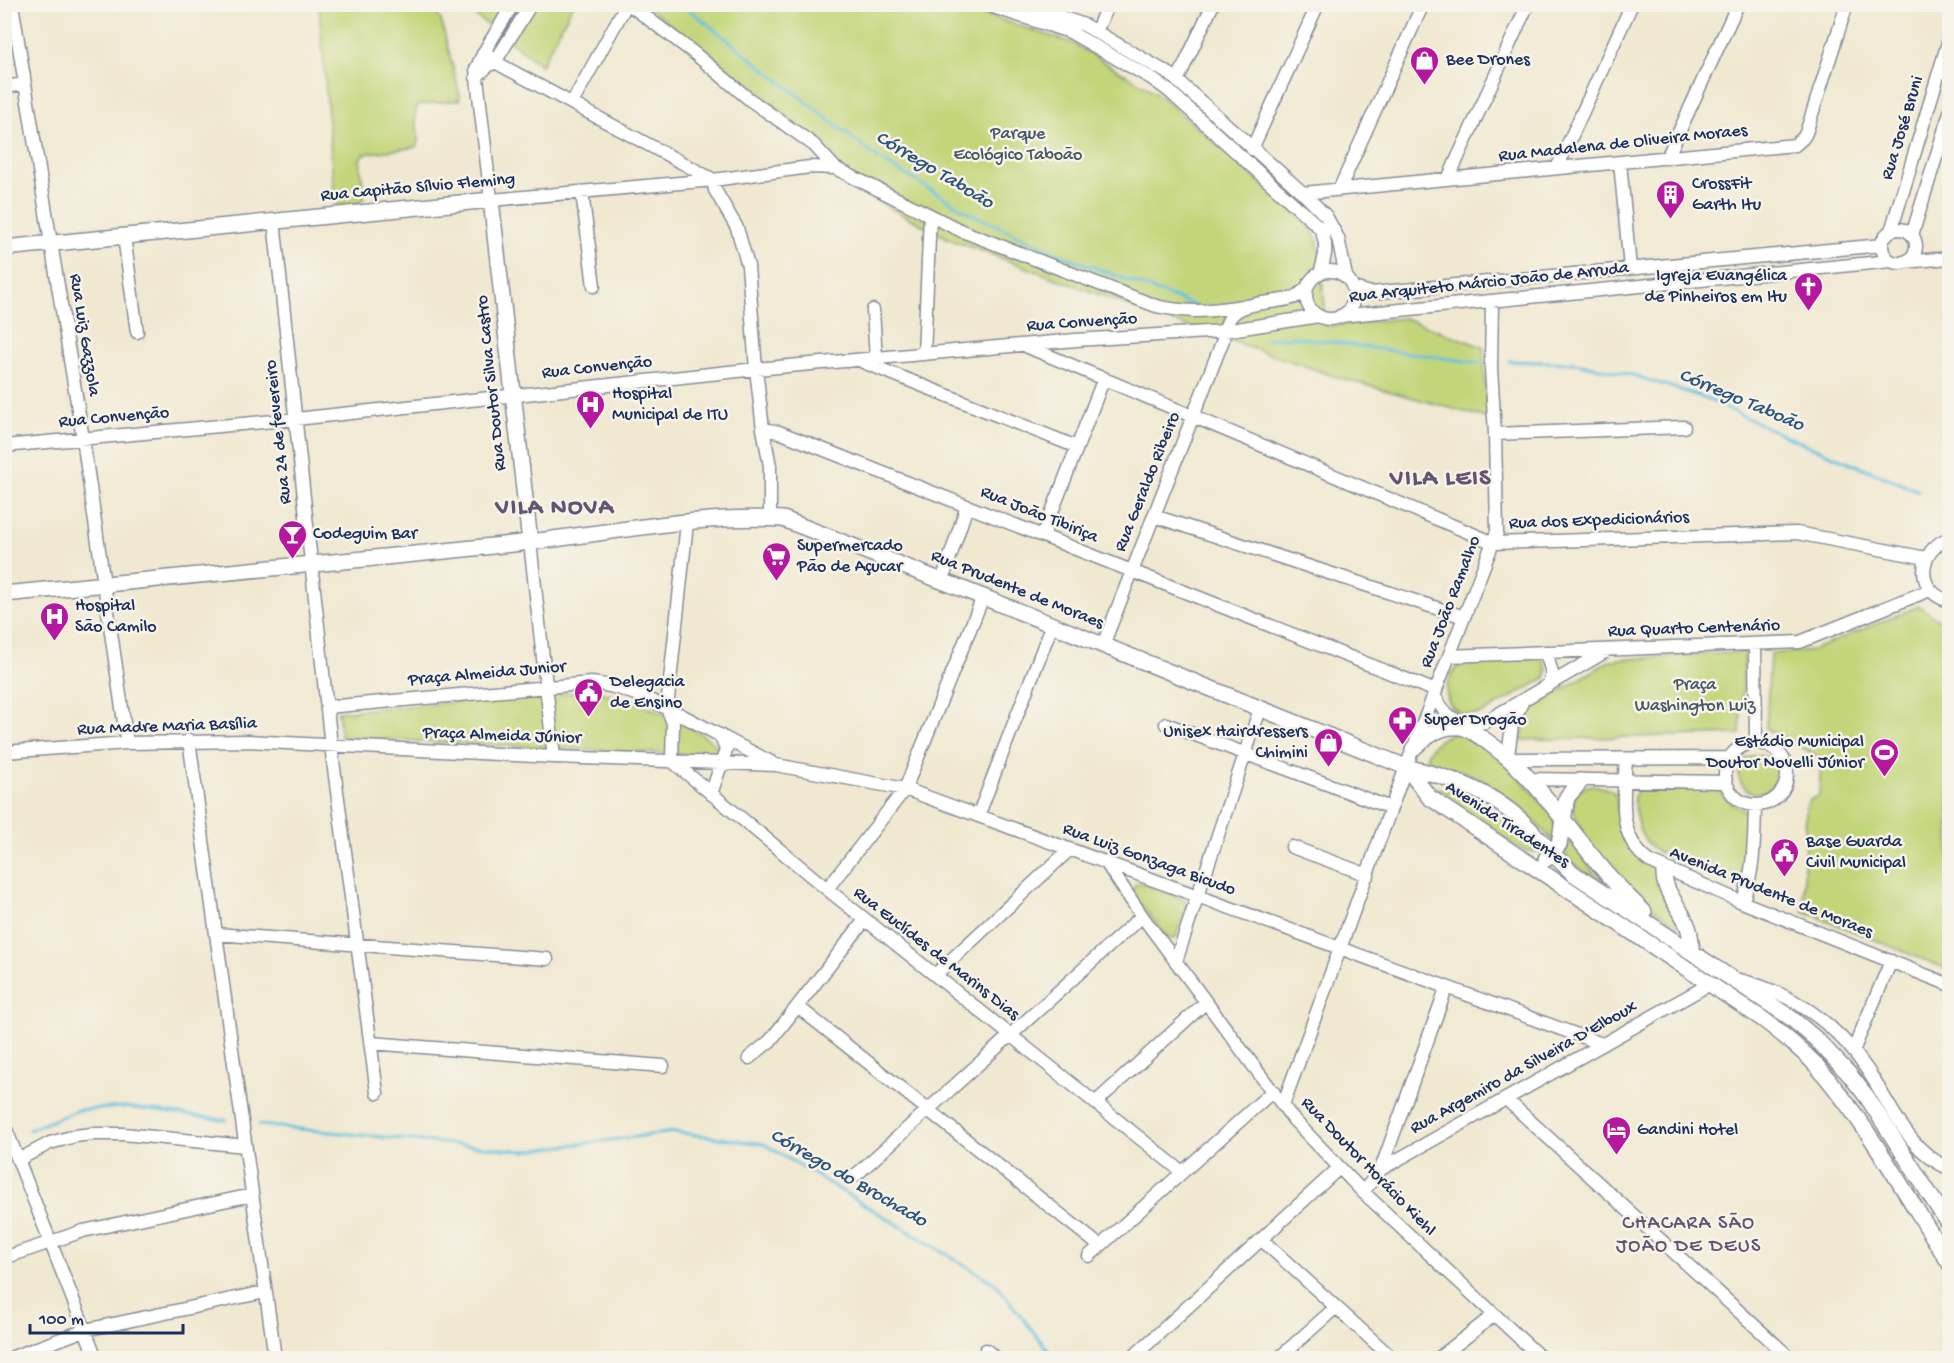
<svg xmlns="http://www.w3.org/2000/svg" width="1954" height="1363" viewBox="0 0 1954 1363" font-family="'Gochi Hand',sans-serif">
<rect width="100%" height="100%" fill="#f7f3e8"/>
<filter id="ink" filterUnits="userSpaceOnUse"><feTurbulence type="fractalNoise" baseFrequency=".0167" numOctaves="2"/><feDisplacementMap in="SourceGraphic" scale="12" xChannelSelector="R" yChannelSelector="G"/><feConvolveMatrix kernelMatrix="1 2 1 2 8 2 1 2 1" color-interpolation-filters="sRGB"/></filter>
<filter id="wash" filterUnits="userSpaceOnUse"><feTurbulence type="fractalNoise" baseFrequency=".008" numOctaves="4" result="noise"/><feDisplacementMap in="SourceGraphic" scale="24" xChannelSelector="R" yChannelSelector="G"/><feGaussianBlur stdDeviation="1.35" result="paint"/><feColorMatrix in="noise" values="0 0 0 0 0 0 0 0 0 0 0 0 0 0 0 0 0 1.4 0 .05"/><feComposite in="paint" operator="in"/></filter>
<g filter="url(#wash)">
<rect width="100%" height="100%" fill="#f0e8d0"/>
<!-- green -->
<path fill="#c2d579" stroke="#6e826c" stroke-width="1.5" d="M 319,5 L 430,5 L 441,20 L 460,96 L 459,100 L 418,105 C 410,118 423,134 416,147 L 364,154 L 360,158 L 364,199 L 359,203 L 339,206 L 335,203 Z
M 461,5 L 573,5 L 541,65 Z
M 645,5 L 956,5 L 1072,43 L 1157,93 L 1310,226 L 1318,242 L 1327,326 L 1404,318 L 1483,347 L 1487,418 L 1340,378 L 1165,319 L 949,239 L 837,180 L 812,136 Z
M 1919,606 L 1934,617 L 1949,622 L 1949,970 L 1803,911 L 1806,806 L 1811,799 L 1819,796 L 1821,758 L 1766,729 L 1770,654 L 1813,650 Z
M 1745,652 L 1740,734 L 1521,740 L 1529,710 L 1611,660 Z
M 1542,657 L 1547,670 L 1545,678 L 1485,712 C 1446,727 1433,681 1464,663 Z
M 591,691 C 627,695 692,723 718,747 L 719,752 L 714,756 L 341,737 L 338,712 Z
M 1451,733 L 1464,733 L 1505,763 L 1538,798 L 1553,817 L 1557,838 L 1552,840 C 1527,814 1502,787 1467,773 C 1454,768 1439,765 1426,762 C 1427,746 1439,740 1451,733 Z
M1739 774a19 19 0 1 1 38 0a19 19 0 1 1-38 0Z
M 1593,785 L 1611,790 L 1616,796 L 1620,825 L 1660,872 L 1681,924 L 1678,926 C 1665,916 1650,907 1637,896 C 1618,881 1537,794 1593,785 Z
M 1645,785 L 1717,790 L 1734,805 L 1745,811 L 1750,817 L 1748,865 L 1742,885 C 1727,882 1712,874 1698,869 C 1655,852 1636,849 1634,797 L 1639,789 Z
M 1431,786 C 1474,797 1510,815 1537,852 L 1527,851 L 1517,847 L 1435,793 L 1430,788 Z
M 1571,840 L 1594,873 L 1608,885 L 1606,888 L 1604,889 L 1568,858 L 1565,852 Z
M 1137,883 L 1142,883 L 1184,899 L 1187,906 L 1175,939 L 1167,938 L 1133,894 L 1133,888 Z"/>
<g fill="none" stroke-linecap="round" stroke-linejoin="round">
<!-- stream -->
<path stroke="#5ebedd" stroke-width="3" d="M 682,4 L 879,159 L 968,212 L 1059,254 L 1196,306
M 1266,339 L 1295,337 L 1479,363
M 1509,361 L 1575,363 L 1632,375 L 1703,397 L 1783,435 L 1919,491
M 259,1125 L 524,1151 L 674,1132 L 764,1144 L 996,1284 L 1054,1358
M 29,1130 L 78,1110 L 125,1107 L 226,1120"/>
</g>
</g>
<g filter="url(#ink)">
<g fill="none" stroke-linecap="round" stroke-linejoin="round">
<defs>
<path id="minor" d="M 12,4 L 83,439 L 127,743
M 513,4 L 484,52 L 476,69 L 491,200 L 713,180 L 810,167 L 835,168 L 962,231 L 1156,306 C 1192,314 1209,311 1243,306
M 984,4 L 1070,32 L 1151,78 L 1169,91 L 1320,228 C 1328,244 1326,256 1320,273
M 1024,4 L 1084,25 L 1171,75 L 1303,193 L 1326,216 L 1338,238 L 1346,276
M 1096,32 L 1108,4
M 484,52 L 495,62 L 712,179
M 476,77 L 488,66 L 495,62 L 531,4
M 1177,81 L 1213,4
M 4,87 L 25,84
M 572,103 L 625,7 L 630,5 L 694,53 L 749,99 L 814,145 L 835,168
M 1252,149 L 1318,4
M 1667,158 L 1738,4
M 1620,162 L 1630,268
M 1557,168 L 1632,4
M 1448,179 L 1528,4
M 713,180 L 715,190 L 737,228 L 748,266 L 756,369 L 763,429 L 770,466 L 770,518
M 1339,190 L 1423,4
M 582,192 L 594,286
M 1303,193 L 1795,145 L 1803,138 L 1806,133 L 1847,4
M 274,221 L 331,746 L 377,1093
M1882 246a17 17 0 1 1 34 0a17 17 0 1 1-34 0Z
M 1891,231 L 1950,36
M 1912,235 L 1950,112
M 124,236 L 137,332
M 1903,262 L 1950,258
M1306 295a24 24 0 1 1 48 0a24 24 0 1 1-48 0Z
M 1353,288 L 1371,293 L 1882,245
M 873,310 L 876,359
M 1340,316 L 1891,261
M 1028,347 L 1494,543 L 1797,533 L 1926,558
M 924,354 L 930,215
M 863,362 L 1077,447
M 763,429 L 779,432 L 1436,691
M 1495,434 L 1684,427
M 4,446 L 296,419 L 756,369 L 1076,340 L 1224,331 L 1319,316
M 1154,516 L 1464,617
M 1043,535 L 1104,378
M 1950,538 C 1917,549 1914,593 1950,601
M 530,542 L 554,757
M 942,581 L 967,506
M 1103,645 L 1223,340 C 1227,296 1262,307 1292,298 C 1298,297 1303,291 1307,288
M 1755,645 L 1756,743
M 1546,652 L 1552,673 L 1549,685
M 1449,656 L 1800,642 L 1930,590
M 1434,695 C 1446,718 1458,727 1485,722 L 1608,650
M 327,707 L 591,683 C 624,686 652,701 681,715 C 712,731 741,747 771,762
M 1166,724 L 1391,808
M 189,740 L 275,1358
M1725 774a31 31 0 1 1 62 0a31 31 0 1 1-62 0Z
M 4,752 L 127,743 L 247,741 L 554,757 L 776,765 L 905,789 L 1602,1044
M 1508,756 L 1512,725 L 1523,700
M 1511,759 L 1729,758
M 1626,759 C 1624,795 1616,837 1649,861 L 1742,902 L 1950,985
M 672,761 L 827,889 L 1181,1171
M 672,761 L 673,723 L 667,708 L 687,523
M 1529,779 L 1726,782
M 711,794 L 726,750 L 720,735
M 978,816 L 1052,625
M 1292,847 L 1368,875
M 1107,864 L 1142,916 L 1293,1119 L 1363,1192 L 1541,1358
M 827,889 L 905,789 L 983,597
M 1742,902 C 1755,871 1754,839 1755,806
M 216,934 L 547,959
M 1176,961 L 1260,709
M 935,975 L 1068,851
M 1736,979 C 1790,992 1834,1021 1866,1068 C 1891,1104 1907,1151 1950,1169
M 798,1007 L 1100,1246
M 371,1043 L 663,1066
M 1853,1051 L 1891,961
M 749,1058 L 770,1041 L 865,920
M 1506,1099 L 1790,1358
M 1095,1103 L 1206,1002
M 1283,1105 L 1406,767 L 1497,532 L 1495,434 L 1491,368 L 1492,301
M 4,1124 L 96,1358
M 18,1160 L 50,1143 L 75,1136 L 92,1134 L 123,1134 L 245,1146
M 1381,1169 L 1446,989
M 856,1175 L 1142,916
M 1363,1192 L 1381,1169 L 1710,984
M 1262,1240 L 1392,1358
M 1089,1256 L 1273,1091
M 4,1258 L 83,1231 L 252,1195
M 986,1350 L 995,1358
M 10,1358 L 85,1330 L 265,1292
M 1132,1358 L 1339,1168
M 1279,1358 L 1335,1308
M 1439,1358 L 1494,1315"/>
<path id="major" d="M 4,248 L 491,200 L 530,542
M 4,594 C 174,578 343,562 512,544 C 600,535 695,514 783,519 L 983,597 L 1406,767 C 1450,777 1488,790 1522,821 C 1540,839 1555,858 1574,874 L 1791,1018 L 1816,1039 L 1849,1074 L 1867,1097 L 1950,1226
M 1413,749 C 1427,735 1441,725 1461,727 C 1471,729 1481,737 1489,743 C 1533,774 1562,820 1597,862 C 1611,879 1627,896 1644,912
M 1406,767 L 1429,797 L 1764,1020 C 1782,1034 1800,1048 1816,1065 C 1867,1123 1908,1198 1950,1264
M 1546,859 L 1559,844 L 1567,797 L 1581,781
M 1664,869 C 1662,893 1681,906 1688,927 C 1691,935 1691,944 1692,952"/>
</defs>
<!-- minor casing -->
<use href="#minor" stroke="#868c97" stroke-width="15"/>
<!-- major casing -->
<use href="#major" stroke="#868c97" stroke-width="18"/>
<!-- minor -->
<use href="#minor" stroke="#fff" stroke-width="12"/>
<!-- major -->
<use href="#major" stroke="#fff" stroke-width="15"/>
</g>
</g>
<!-- icons -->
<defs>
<symbol id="shop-pin" viewBox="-11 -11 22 30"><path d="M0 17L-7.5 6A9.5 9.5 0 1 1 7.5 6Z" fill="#b5179e" stroke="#f7f3e8"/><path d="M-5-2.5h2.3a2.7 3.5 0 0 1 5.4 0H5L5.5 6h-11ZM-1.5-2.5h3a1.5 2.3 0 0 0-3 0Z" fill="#fff"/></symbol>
<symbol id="building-pin" viewBox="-11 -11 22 30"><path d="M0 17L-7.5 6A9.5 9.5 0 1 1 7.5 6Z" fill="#b5179e" stroke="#f7f3e8"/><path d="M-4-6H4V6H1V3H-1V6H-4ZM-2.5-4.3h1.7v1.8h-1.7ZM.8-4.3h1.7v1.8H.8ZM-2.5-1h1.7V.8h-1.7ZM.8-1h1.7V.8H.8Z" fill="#fff"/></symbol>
<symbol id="church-pin" viewBox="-11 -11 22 30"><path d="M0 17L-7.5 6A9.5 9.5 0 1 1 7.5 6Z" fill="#b5179e" stroke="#f7f3e8"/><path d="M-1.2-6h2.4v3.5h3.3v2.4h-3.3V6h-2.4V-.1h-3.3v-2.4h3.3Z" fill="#fff"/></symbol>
<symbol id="hospital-pin" viewBox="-11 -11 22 30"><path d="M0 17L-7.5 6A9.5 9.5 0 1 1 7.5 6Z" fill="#b5179e" stroke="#f7f3e8"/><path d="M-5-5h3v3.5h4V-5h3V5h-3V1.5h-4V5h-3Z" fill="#fff"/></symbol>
<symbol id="bar-pin" viewBox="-11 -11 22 30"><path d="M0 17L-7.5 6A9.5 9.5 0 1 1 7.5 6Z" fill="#b5179e" stroke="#f7f3e8"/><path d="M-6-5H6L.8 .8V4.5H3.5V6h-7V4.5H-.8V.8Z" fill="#fff"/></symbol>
<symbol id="supermarket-pin" viewBox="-11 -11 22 30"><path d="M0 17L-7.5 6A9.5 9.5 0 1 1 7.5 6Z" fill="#b5179e" stroke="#f7f3e8"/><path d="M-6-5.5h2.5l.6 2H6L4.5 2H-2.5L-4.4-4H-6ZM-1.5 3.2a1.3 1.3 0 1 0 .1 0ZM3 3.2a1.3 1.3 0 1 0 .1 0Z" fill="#fff"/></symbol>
<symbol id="civic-pin" viewBox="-11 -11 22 30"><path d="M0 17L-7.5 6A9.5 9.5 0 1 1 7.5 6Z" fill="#b5179e" stroke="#f7f3e8"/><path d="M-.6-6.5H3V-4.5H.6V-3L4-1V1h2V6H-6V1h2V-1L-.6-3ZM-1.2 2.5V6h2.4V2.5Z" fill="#fff"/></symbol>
<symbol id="pharmacy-pin" viewBox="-11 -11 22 30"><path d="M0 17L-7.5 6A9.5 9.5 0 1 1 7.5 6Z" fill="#b5179e" stroke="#f7f3e8"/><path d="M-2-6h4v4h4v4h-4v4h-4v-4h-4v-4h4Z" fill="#fff"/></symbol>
<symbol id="stadium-pin" viewBox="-11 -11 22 30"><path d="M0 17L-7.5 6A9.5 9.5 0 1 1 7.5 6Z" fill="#b5179e" stroke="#f7f3e8"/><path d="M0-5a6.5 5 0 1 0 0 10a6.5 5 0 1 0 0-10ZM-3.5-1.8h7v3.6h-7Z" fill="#fff"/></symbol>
<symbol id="hotel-pin" viewBox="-11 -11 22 30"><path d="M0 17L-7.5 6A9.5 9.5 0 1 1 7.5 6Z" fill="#b5179e" stroke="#f7f3e8"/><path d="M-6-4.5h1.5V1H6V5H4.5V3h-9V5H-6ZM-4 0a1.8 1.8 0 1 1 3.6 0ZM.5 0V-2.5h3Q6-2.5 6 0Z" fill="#fff"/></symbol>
</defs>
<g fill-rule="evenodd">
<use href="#shop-pin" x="1408" y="44" width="33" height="45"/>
<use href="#building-pin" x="1654" y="178" width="33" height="45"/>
<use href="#church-pin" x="1792" y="270" width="33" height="45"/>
<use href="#hospital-pin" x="574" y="388" width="33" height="45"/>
<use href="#bar-pin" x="276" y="518" width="33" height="45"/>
<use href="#supermarket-pin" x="760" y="540" width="33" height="45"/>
<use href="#hospital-pin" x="38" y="600" width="33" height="45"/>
<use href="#civic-pin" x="572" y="676" width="33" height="45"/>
<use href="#pharmacy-pin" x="1386" y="704" width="33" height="45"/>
<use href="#shop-pin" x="1312" y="726" width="33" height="45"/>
<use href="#stadium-pin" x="1868" y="736" width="33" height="45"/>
<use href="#civic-pin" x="1768" y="836" width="33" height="45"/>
<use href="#hotel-pin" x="1600" y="1114" width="33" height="45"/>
</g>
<g text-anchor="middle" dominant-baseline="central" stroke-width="5" stroke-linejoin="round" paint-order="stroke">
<!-- poi labels -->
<g font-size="18" fill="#1b2f5e" stroke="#f7f3e8" text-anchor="start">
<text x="1446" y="60">Bee Drones</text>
<text x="1692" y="184">CrossFit<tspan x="1692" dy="21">Garth Itu</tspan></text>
<text x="1787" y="276" text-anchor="end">Igreja Evangélica<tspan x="1787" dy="21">de Pinheiros em Itu</tspan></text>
<text x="612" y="394">Hospital<tspan x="612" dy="21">Municipal de ITU</tspan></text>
<text x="313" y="534">Codeguim Bar</text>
<text x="797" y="546">Supermercado<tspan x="797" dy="21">Pão de Açucar</tspan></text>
<text x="75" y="606">Hospital<tspan x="75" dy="21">São Camilo</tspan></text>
<text x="610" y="682">Delegacia<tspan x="610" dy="21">de Ensino</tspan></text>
<text x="1424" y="720">Super Drogão</text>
<text x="1308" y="732" text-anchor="end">Unisex Hairdressers<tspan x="1308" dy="21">Chimini</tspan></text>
<text x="1864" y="742" text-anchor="end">Estádio Municipal<tspan x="1864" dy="21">Doutor Novelli Júnior</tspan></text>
<text x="1806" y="842">Base Guarda<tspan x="1806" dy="21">Civil Municipal</tspan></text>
<text x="1637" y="1130">Gandini Hotel</text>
</g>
<!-- street labels -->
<g font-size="18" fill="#1b2f5e" stroke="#f7f3e8">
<text transform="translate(1903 128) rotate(-73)">Rua José Bruni</text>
<text transform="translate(1623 144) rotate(-6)">Rua Madalena de Oliveira Moraes</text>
<text transform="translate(418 188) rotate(-5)">Rua Capitão Sílvio Fleming</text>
<text transform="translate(1489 283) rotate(-6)">Rua Arquiteto Márcio João de Arruda</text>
<text transform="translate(1082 323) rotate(-4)">Rua Convenção</text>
<text transform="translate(84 335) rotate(81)">Rua Luiz Gazzola</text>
<text transform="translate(597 368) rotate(-6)">Rua Convenção</text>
<text transform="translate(492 383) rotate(-96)">Rua Doutor Silva Castro</text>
<text transform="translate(114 418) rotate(-5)">Rua Convenção</text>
<text transform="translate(279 432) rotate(-96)">Rua 24 de fevereiro</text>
<text transform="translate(1148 482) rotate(-68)">Rua Geraldo Ribeiro</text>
<text transform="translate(1039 515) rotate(22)">Rua João Tibiriça</text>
<text transform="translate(1599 521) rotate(-2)">Rua dos Expedicionários</text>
<text transform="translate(1017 590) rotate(22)">Rua Prudente de Moraes</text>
<text transform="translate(1451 602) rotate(-69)">Rua João Ramalho</text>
<text transform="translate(1694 629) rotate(-2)">Rua Quarto Centenário</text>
<text transform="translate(487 674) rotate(-5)">Praça Almeida Junior</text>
<text transform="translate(167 727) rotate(-2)">Rua Madre Maria Basília</text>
<text transform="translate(502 736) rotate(2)">Praça Almeida Júnior</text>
<text transform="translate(1507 825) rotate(33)">Avenida Tiradentes</text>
<text transform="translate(1149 860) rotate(20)">Rua Luiz Gonzaga Bicudo</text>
<text transform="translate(1771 893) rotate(22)">Avenida Prudente de Moraes</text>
<text transform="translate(936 954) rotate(38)">Rua Euclídes de Marins Dias</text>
<text transform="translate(1524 1068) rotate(-29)">Rua Argemiro da Silveira D'Elboux</text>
<text transform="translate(1368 1167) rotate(46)">Rua Doutor Horácio Kiehl</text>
</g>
<!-- park labels -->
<g font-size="18" fill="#455865" stroke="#f7f3e8">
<text x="1018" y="134">Parque<tspan x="1018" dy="21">Ecológico Taboão</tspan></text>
<text x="1695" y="685">Praça<tspan x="1695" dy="21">Washington Luiz</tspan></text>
</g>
<!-- water labels -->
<g font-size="20" font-style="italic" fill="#2c537e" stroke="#f7f3e8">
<text transform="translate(934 171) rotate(31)">Córrego Taboão</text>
<text transform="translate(1741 401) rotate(23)">Córrego Taboão</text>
<text transform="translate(848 1179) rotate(30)">Córrego do Brochado</text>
</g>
<!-- neighbourhood labels -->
<g font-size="20" letter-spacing="1.5" fill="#615572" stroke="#f7f3e8">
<text x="1689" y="1224">CHACARA SÃO<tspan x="1689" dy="23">JOÃO DE DEUS</tspan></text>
</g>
<!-- district labels -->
<g font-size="24" font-weight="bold" letter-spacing="1.5" fill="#615572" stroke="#f7f3e8">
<text x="1441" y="479">VILA LEIS</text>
<text x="555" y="508">VILA NOVA</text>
</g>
</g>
<!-- margin -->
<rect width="1954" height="1363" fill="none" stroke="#f7f3e8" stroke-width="24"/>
<!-- scale -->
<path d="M30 1324v9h153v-9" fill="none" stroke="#1b2f5e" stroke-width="3"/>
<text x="39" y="1324" font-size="18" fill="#1b2f5e" stroke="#f7f3e8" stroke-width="4.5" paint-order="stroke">100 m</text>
</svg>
